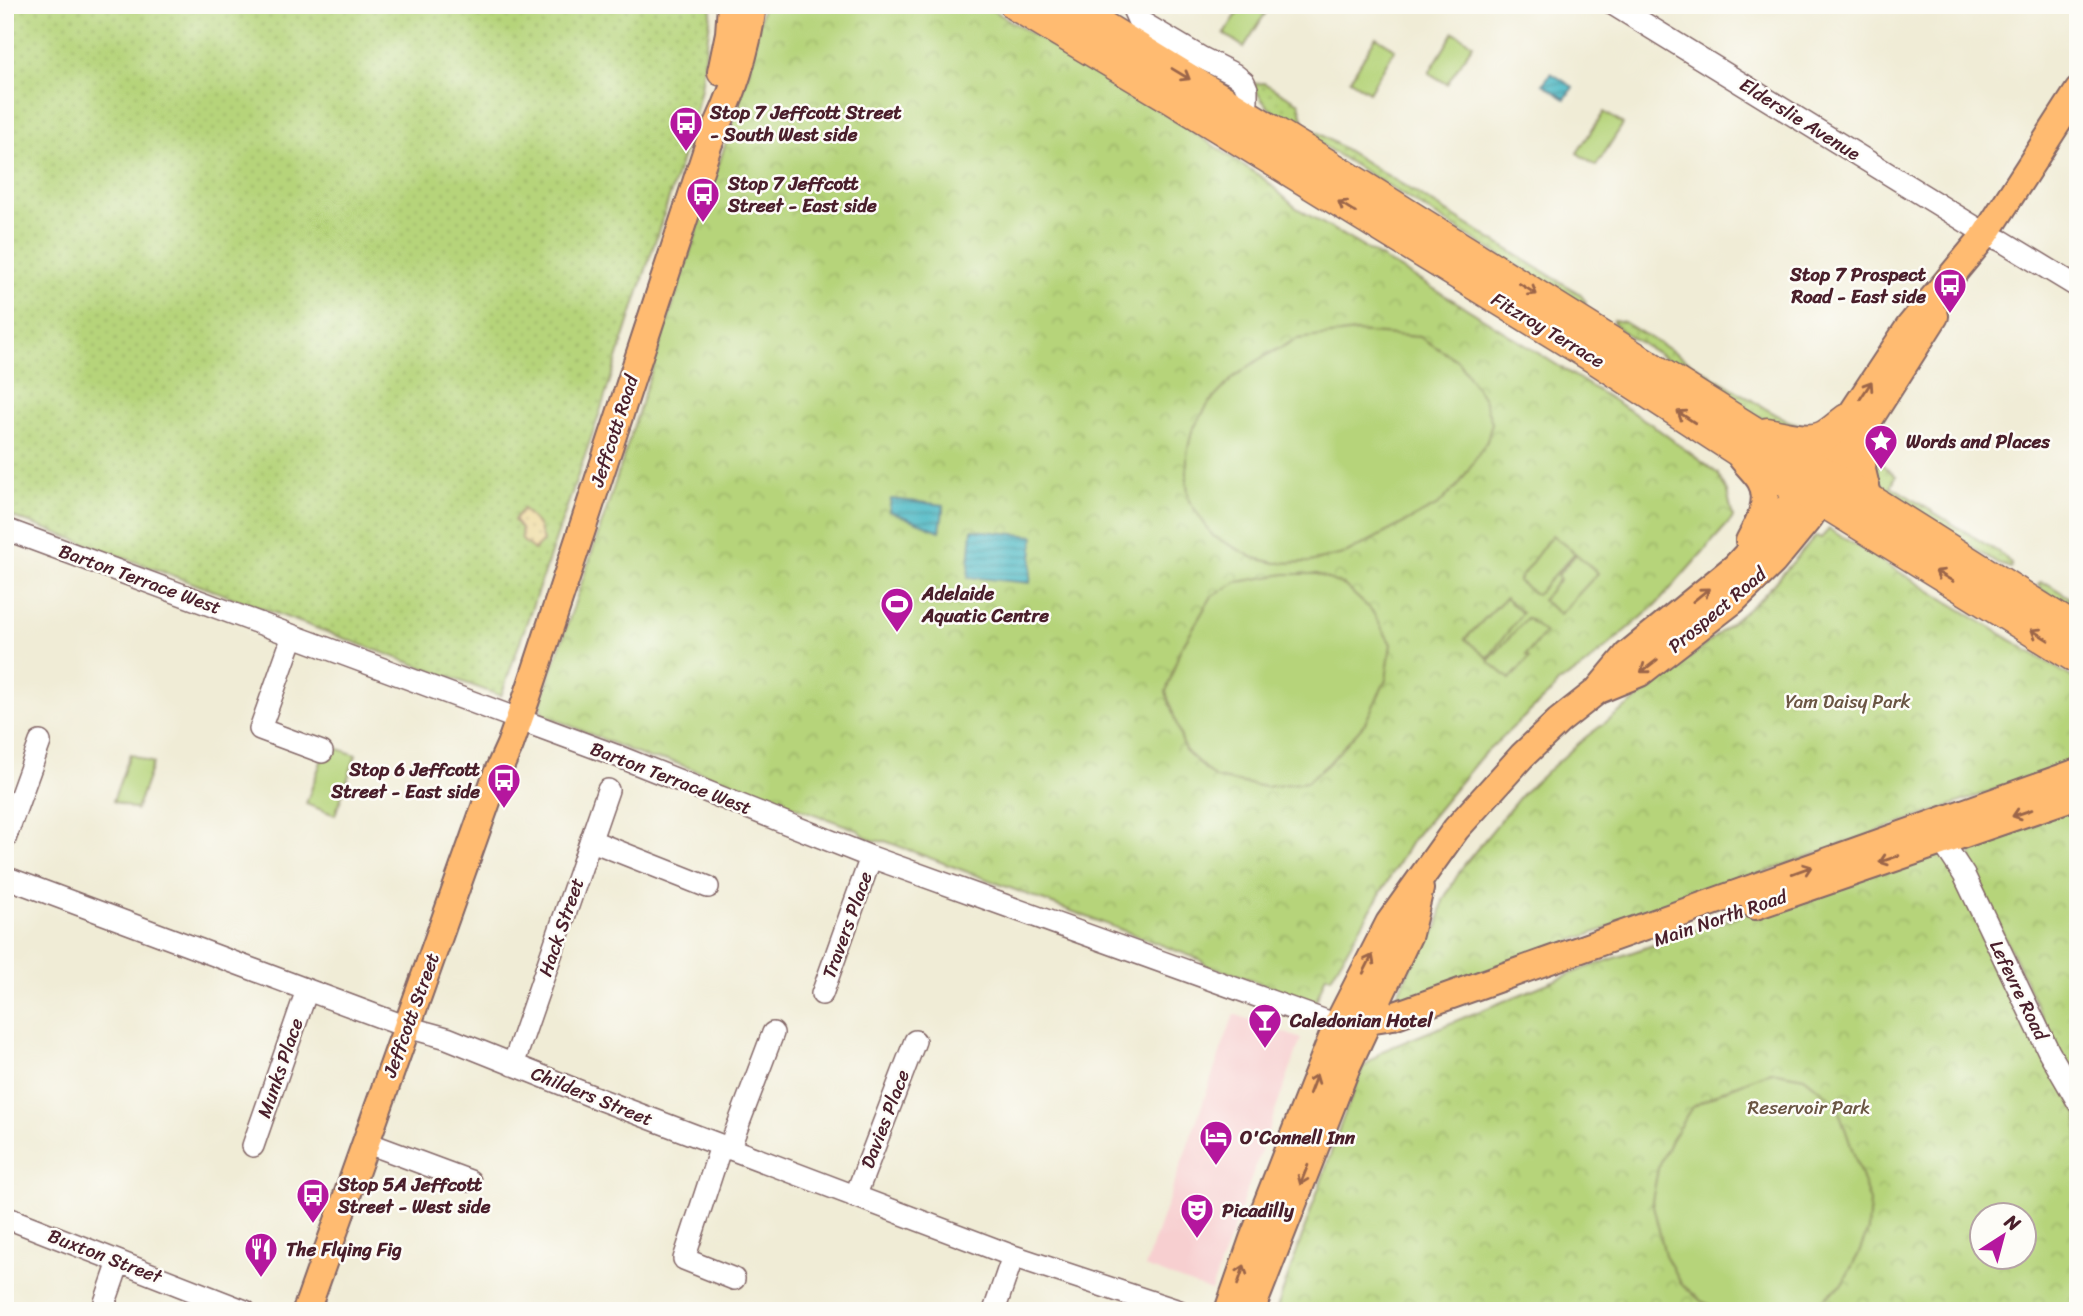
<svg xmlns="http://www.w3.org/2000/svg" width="2083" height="1316" viewBox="0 0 2083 1316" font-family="Sriracha,sans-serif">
<defs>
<pattern id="grass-dots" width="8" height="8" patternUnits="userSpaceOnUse" patternTransform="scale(1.75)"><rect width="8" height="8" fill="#b6d47a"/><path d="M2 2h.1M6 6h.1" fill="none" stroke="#9eb66a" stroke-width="1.8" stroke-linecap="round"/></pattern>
<pattern id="sand-dots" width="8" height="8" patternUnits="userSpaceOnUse" patternTransform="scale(1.75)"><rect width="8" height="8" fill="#eeda9e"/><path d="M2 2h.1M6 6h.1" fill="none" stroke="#cebb88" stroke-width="1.8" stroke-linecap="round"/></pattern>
<pattern id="park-crowns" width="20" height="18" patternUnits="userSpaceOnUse" patternTransform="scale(1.75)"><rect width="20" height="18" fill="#b6d47a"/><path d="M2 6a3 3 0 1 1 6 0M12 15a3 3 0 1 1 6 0" fill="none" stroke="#9eb66a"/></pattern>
<pattern id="water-rules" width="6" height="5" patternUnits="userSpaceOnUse" patternTransform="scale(1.75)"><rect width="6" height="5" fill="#4bb9c5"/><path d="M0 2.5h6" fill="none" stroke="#4096a0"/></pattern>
</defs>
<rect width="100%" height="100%" fill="#fdfcf7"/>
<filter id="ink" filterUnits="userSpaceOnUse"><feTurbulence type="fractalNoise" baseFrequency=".0143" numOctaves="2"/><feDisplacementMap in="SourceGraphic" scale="14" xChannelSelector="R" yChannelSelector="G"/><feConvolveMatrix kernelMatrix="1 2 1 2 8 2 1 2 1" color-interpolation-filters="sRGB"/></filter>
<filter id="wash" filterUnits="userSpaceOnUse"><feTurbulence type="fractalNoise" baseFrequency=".00686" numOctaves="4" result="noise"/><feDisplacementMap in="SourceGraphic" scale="28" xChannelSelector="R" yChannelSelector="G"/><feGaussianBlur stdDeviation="1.57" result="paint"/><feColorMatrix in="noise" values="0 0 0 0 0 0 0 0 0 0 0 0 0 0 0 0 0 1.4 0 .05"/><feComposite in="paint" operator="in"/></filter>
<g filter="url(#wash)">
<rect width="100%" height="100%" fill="#f0ecd6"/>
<!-- built -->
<path fill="#f7cfd0" d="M 1234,1014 L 1301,1039 L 1211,1291 L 1145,1267 Z"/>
<!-- grass -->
<path fill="url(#grass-dots)" stroke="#807a52" stroke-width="2" d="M 5,5 L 712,5 L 701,88 L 692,127 L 598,418 L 501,696 L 5,514 Z
M 1264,83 L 1299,103 L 1304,124 L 1580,294 L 1586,302 L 1584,304 L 1562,294 L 1293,127 C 1277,114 1260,105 1254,84 Z
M 1614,320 L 1624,322 L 1768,410 L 1788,421 L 1810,427 L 1769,423 L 1620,330 L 1613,322 Z
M 1880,463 L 1896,476 L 1891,486 L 2003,555 L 2012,565 L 2011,568 L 1998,564 L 1882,488 L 1871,470 Z
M 2040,582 L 2048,584 L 2078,603 L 2078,612 L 2043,591 L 2038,584 Z"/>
<!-- sand -->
<path fill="url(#sand-dots)" stroke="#9c7c64" stroke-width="2" d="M 523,509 L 538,525 L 543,541 L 534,550 L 522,540 L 521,529 L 514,520 Z"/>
<!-- park -->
<path fill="url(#park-crowns)" stroke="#807a52" stroke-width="2" fill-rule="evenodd" d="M 763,5 L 984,5 L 1184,126 L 1263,178 L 1295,207 L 1463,306 L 1651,424 L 1718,474 L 1727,492 L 1733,518 L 1656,605 L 1582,668 L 1558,683 L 1551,692 L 1481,757 L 1412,840 L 1331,977 L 1326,975 L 1315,1004 L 1244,977 L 1207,966 L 1199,959 L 885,841 C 873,842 866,839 858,830 L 668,760 L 650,759 L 542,714 L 541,702 L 606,511 L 749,71 Z
M 1829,529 L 2078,681 L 2078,760 L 1434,990 L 1400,998 L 1397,995 L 1417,955 L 1438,926 L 1443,900 L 1463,866 L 1523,793 L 1586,737 L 1671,674 L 1763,596 L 1816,536 L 1821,538 Z
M 2078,801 L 2078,1083 L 2057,1048 L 1987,900 L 1971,860 L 1973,841 Z
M 1937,848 L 1941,848 L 2044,1054 L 2078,1114 L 2078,1311 L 1276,1311 L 1342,1121 L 1363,1068 L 1382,1051 L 1580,970 ZM 1982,1214 L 2024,1214 L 2024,1256 L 1982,1256 Z"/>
<!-- pitch -->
<path fill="#b6d47a" stroke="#807a52" stroke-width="2" d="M 1243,5 L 1270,6 L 1244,47 L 1224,34 Z
M 1454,32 L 1473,44 L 1447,84 L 1429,73 Z
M 1376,37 L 1395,49 L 1369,92 L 1350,80 Z
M 1604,112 L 1623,124 L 1596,166 L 1577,153 Z
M 1356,332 L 1420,337 L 1458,361 L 1484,399 L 1492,423 L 1487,441 L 1459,484 L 1438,505 L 1347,553 L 1310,562 L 1276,563 L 1254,558 L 1213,536 L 1189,501 L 1187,483 L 1187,453 L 1192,431 L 1209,403 L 1234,377 L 1261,358 L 1297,339 Z
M 1552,535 L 1575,553 L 1536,595 L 1518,581 Z
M 1576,554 L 1598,573 L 1560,614 L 1542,600 L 1560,579 L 1557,576 Z
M 1285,574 L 1317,574 L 1345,586 L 1372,611 L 1391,644 L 1386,680 L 1365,723 L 1329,763 L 1307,782 L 1266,787 L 1215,778 L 1185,750 L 1166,692 L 1180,650 L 1212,596 L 1237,582 Z
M 1505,598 L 1522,613 L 1488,658 L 1465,639 Z
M 1527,618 L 1545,633 L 1526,655 L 1529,658 L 1510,679 L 1488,661 Z
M 327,745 L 356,755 L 335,815 L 306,804 Z
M 130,754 L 153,763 L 136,810 L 113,801 Z
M 1771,1071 L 1804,1077 L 1836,1102 L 1870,1202 L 1868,1230 L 1859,1253 L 1843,1283 L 1818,1304 L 1804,1311 L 1722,1311 L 1701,1301 L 1681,1283 L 1665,1255 L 1652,1201 L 1658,1168 L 1671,1140 L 1692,1107 L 1729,1088 Z"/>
<!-- water -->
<path fill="url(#water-rules)" stroke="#4a6c78" stroke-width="2" d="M 1551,73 L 1573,87 L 1565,99 L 1543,84 Z
M 891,499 L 944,505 L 940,531 L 889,511 Z
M 972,530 L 1034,536 L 1030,583 L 968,577 Z"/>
</g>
<g filter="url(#ink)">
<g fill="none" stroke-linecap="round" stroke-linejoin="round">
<defs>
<path id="minor" d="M 1135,5 L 1133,9 L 1138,20 L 1202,58 L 1234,74 L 1244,82 L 1247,89 L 1247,101 L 1241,110
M 1614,5 L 1986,234 L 2002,241 L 2078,287
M 5,529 L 615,755 L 871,857 L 1337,1025
M 293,636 L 260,729 L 322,752
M 5,839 L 40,742
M 592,841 L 708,887
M 1936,842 L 1947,849 L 1964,875 L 2049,1052 L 2078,1102
M 5,877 L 407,1027 L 447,1038 L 599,1099 L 1013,1256 L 1179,1311
M 822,994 L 871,857
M 513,1065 L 608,790
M 365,1142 L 470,1181
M 253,1146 L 307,990
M 721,1146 L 684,1259 L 734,1279
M 729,1149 L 773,1033
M 855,1197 L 915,1041
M 5,1217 L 245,1311
M 102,1311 L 119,1262
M 994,1311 L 1013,1256"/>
<path id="major" d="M 721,72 L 729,33 L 731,5
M 1865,431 L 1862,470 L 1869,499
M 1741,457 C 1747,465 1755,472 1760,480 C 1772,499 1759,523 1749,541
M 1601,689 L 1640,673 L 1733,601 L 1773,562 L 1810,517 L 1841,464 L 1935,316
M 1755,906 L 2078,795
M 1337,1025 L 1393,1016 L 2078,772
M 306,1311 L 496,776 L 510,745 L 528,694 L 709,143 C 731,100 747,53 753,5
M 1228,1311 L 1253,1239 L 1337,1025 L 1389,923 L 1456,829 L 1522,756 L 1559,721 L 1597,691 L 1627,655 L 1735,567 L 1775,524 L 1801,490 L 1909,327 L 1986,234 L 2078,91
M 1251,1311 L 1347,1066 L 1409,934 L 1420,889"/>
<path id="highway" d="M 1015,5 L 1171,98 L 1596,359 L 1784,481 L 1833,508 L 2078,659
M 1068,5 L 1361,185 L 1753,431 L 1869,499 L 2078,631
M 1767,433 C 1783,436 1808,444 1824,436 C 1832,432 1840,424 1847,419"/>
</defs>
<!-- minor casing -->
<use href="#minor" stroke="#846767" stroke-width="24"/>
<!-- major casing -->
<use href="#major" stroke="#846767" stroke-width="30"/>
<!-- highway casing -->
<use href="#highway" stroke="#846767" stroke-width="33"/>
<!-- minor -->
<use href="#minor" stroke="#fff" stroke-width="21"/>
<!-- major -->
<use href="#major" stroke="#ffbb71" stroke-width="26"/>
<!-- highway -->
<use href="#highway" stroke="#ffbb71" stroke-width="30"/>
</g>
<!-- one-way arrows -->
<defs><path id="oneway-shaft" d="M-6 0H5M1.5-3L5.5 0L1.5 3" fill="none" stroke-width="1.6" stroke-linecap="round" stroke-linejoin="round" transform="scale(1.75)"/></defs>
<g stroke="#9b654a">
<use href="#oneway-shaft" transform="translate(1181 74) rotate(31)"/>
<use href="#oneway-shaft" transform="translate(1347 207) rotate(-148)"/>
<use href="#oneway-shaft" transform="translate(1528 289) rotate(32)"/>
<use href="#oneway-shaft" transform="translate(1866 390) rotate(-57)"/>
<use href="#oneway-shaft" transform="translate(1686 417) rotate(-147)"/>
<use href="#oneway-shaft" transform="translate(1944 576) rotate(-149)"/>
<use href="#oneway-shaft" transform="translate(1701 595) rotate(-39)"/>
<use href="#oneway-shaft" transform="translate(2040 635) rotate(-148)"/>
<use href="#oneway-shaft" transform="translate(1649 666) rotate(143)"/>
<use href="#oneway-shaft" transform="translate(2022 813) rotate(161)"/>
<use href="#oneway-shaft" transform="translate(1889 859) rotate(161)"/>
<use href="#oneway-shaft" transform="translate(1802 870) rotate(-20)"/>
<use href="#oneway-shaft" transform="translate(1368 964) rotate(-63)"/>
<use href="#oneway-shaft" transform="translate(1313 1084) rotate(-69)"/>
<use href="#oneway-shaft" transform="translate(1304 1175) rotate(112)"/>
<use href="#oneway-shaft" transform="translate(1241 1275) rotate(-71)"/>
</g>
</g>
<!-- icons -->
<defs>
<symbol id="bus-pin" viewBox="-11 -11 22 30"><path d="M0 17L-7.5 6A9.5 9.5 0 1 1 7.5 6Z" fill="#b5179e" stroke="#fdfcf7"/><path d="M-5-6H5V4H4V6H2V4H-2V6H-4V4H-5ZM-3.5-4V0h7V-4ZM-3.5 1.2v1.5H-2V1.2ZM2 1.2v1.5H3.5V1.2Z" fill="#fff"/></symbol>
<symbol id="sight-pin" viewBox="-11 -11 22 30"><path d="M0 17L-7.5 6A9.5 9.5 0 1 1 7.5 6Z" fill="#b5179e" stroke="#fdfcf7"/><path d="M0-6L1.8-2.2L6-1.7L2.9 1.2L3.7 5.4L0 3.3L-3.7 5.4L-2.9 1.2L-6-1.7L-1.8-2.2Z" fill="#fff"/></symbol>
<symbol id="stadium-pin" viewBox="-11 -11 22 30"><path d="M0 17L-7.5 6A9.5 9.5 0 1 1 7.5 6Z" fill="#b5179e" stroke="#fdfcf7"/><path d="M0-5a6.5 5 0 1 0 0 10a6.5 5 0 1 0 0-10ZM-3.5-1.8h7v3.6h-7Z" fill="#fff"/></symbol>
<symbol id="bar-pin" viewBox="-11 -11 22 30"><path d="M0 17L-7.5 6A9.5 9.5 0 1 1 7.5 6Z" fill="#b5179e" stroke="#fdfcf7"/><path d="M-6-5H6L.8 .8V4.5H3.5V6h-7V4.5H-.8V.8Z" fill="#fff"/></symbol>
<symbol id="hotel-pin" viewBox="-11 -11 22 30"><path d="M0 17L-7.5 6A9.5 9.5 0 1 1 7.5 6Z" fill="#b5179e" stroke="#fdfcf7"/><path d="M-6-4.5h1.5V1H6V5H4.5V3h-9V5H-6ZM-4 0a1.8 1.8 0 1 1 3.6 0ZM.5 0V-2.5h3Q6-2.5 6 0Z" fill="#fff"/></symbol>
<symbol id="theatre-pin" viewBox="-11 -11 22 30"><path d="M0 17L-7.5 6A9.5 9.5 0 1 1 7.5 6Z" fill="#b5179e" stroke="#fdfcf7"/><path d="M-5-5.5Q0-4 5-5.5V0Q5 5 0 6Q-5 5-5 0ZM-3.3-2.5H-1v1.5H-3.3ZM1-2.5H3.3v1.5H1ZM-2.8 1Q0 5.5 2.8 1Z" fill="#fff"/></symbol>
<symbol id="restaurant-pin" viewBox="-11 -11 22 30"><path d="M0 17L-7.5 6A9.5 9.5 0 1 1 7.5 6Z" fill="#b5179e" stroke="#fdfcf7"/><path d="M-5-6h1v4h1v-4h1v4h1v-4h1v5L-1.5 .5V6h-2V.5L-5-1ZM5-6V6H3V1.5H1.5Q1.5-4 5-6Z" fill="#fff"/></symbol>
</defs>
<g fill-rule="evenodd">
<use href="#bus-pin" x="667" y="104" width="38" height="52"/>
<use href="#bus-pin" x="684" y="175" width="38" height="52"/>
<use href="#bus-pin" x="1931" y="266" width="38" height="52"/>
<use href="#sight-pin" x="1862" y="422" width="38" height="52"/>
<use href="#stadium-pin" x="878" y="585" width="38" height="52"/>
<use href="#bus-pin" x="485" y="761" width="38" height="52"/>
<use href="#bar-pin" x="1246" y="1001" width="38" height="52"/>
<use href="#hotel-pin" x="1197" y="1118" width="38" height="52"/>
<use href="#bus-pin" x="294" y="1176" width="38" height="52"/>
<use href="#theatre-pin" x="1178" y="1191" width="38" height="52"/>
<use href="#restaurant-pin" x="242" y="1230" width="38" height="52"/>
</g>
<g text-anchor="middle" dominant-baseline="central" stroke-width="5" stroke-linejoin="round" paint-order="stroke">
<!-- poi labels -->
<g font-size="19" font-weight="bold" fill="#4a1f2b" stroke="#fdfcf7" text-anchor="start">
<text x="710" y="112">Stop 7 Jeffcott Street<tspan x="710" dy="22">- South West side</tspan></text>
<text x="728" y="183">Stop 7 Jeffcott<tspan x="728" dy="22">Street - East side</tspan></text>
<text x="1926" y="274" text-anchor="end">Stop 7 Prospect<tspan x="1926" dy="22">Road - East side</tspan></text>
<text x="1906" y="441">Words and Places</text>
<text x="922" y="593">Adelaide<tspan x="922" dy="22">Aquatic Centre</tspan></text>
<text x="480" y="769" text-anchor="end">Stop 6 Jeffcott<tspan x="480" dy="22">Street - East side</tspan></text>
<text x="1290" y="1020">Caledonian Hotel</text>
<text x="1240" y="1137">O'Connell Inn</text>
<text x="338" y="1184">Stop 5A Jeffcott<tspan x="338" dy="22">Street - West side</tspan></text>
<text x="1222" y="1210">Picadilly</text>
<text x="286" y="1249">The Flying Fig</text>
</g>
<!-- street labels -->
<g font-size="19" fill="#4a1f2b" stroke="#fdfcf7">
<text transform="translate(1800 119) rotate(32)">Elderslie Avenue</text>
<text transform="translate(1548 330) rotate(31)">Fitzroy Terrace</text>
<text transform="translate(614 431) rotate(-72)">Jeffcott Road</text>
<text transform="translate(140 579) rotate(20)">Barton Terrace West</text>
<text transform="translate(1717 610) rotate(-40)">Prospect Road</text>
<text transform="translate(671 778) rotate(21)">Barton Terrace West</text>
<text transform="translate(1720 918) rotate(-19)">Main North Road</text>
<text transform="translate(847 925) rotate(-70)">Travers Place</text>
<text transform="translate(561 927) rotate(-71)">Hack Street</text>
<text transform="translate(2019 990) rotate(64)">Lefevre Road</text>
<text transform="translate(411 1015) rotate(-70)">Jeffcott Street</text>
<text transform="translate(280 1068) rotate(-71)">Munks Place</text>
<text transform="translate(592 1096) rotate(22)">Childers Street</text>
<text transform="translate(885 1119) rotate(-69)">Davies Place</text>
<text transform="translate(105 1256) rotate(21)">Buxton Street</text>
</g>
<!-- park labels -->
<g font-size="19" fill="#6a5543" stroke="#fdfcf7">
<text x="1848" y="701">Yam Daisy Park</text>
<text x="1809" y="1107">Reservoir Park</text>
</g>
</g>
<!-- margin -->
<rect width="2083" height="1316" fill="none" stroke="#fdfcf7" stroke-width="28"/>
<!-- north arrow -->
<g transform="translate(2003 1236) rotate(36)"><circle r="33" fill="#fdfcf7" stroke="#b5a4a5" stroke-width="2"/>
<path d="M0-5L12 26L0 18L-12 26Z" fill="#b5179e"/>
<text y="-10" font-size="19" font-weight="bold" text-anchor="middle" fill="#4a1f2b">N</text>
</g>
</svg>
